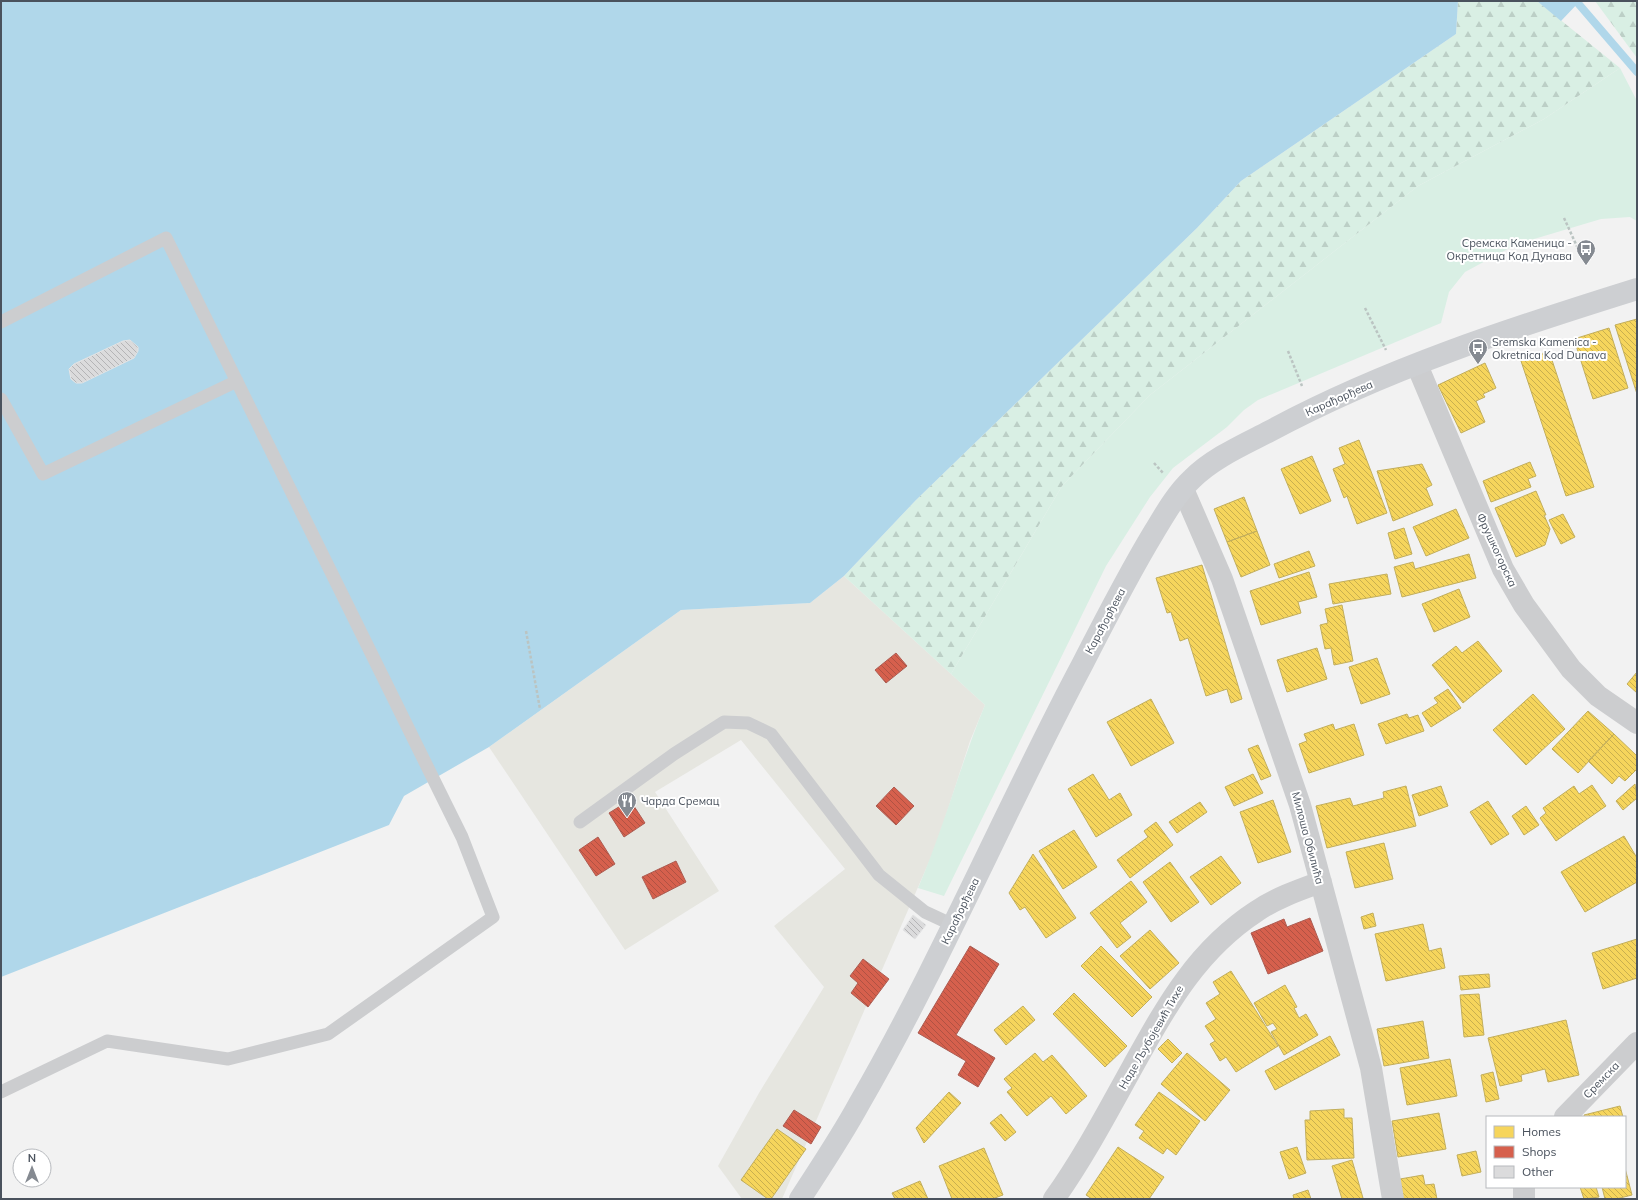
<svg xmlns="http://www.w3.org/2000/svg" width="1638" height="1200" viewBox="0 0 1638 1200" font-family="Mulish,sans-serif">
<defs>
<pattern id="forest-firs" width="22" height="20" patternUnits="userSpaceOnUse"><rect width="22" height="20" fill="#d9efe4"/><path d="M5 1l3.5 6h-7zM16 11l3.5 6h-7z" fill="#bccfc6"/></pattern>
<pattern id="homes-back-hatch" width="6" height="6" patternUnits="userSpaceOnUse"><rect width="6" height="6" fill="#f6d55c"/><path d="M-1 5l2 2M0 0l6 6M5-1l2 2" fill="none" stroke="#c9af4f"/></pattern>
<pattern id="shops-back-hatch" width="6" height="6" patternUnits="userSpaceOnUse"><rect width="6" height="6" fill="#d6604d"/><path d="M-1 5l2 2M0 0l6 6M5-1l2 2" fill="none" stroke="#b05243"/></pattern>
<pattern id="building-back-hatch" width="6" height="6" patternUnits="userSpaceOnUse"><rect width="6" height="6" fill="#dbdbdc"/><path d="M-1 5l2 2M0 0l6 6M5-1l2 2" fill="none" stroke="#b4b4b6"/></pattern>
</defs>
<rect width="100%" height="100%" fill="#f2f2f2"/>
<!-- commercial -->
<path fill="#e6e6e0" d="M 844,576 L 985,705 L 970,741 L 936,846 L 782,1199 L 742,1199 L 718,1166 L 759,1093 L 824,987 L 774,926 L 845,869 L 741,740 L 655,792 L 719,891 L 625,950 L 489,747 L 681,610 L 810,603 Z"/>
<!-- grass -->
<path fill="#d9efe4" d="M 1620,68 L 1637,101 L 1637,221 L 1630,217 L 1601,219 L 1517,244 L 1465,272 L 1449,292 L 1441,323 L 1258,400 L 1244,410 L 1227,427 L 1173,468 L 1150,497 L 1106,566 L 944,896 L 918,888 C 944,828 960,765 985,705 L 951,674 L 1062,486 L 1150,395 L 1418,186 L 1544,119 Z"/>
<!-- forest -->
<path fill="url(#forest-firs)" d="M 1458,1 L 1537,1 L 1620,68 L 1544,119 L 1418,186 L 1150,395 L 1062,486 L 951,674 L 844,576 L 916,500 L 1197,228 L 1241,181 L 1456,34 Z
M 1595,1 L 1637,1 L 1637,58 Z"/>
<!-- water -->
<path fill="#b0d7ea" d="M 1,1 L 1458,1 L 1456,34 L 1241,181 L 1197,228 L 916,500 L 844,576 L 810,603 L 681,610 L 489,747 L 404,796 L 389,825 L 1,977 Z
M 1537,1 L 1580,1 L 1561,21 Z"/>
<!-- homes -->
<path fill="url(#homes-back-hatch)" stroke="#c2ae5c" d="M 1637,319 L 1637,394 L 1615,325 Z
M 1609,328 L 1628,388 L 1593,399 L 1574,339 Z
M 1549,351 L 1594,487 L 1566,496 L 1521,361 Z
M 1485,363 L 1496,388 L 1483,394 L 1485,397 L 1476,401 L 1485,422 L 1461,433 L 1438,385 Z
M 1359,440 L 1387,513 L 1357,524 L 1347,496 L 1344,498 L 1333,469 L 1345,464 L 1339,448 Z
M 1312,456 L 1331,501 L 1300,514 L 1281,469 Z
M 1530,462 L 1536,476 L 1528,479 L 1531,487 L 1491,502 L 1483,481 Z
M 1422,464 L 1432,485 L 1426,488 L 1433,505 L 1393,521 L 1377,471 Z
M 1536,491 L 1546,515 L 1544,515 L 1550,529 L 1545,545 L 1516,557 L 1495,508 Z
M 1244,497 L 1257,531 L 1227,542 L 1214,509 Z
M 1456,509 L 1469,538 L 1426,556 L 1413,527 Z
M 1563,514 L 1575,537 L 1561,544 L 1549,520 Z
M 1404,528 L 1412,554 L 1395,559 L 1388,533 Z
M 1257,531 L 1270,565 L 1241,577 L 1227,542 Z
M 1309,551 L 1315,566 L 1279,578 L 1274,564 Z
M 1469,554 L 1476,578 L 1402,597 L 1394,567 L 1413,562 L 1415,569 Z
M 1202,565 L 1242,699 L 1231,703 L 1227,689 L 1206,696 L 1188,638 L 1180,641 L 1171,612 L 1167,613 L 1156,578 Z
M 1309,572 L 1317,597 L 1298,602 L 1301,613 L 1261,625 L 1250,591 Z
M 1387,574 L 1391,594 L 1333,604 L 1329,584 Z
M 1459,589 L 1470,617 L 1434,632 L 1422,604 Z
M 1342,605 L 1353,661 L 1334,665 L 1331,648 L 1325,649 L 1320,625 L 1328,623 L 1325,609 Z
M 1478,641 L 1502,671 L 1463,703 L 1432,665 L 1456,646 L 1462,653 Z
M 1317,648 L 1327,679 L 1287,692 L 1277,660 Z
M 1377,658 L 1390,694 L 1361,704 L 1349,667 Z
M 1637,672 L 1637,693 L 1627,684 Z
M 1448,689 L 1461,708 L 1431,727 L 1422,713 L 1438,703 L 1434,698 Z
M 1533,694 L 1565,729 L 1526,765 L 1493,730 Z
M 1151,699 L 1174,743 L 1131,766 L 1107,722 Z
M 1588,711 L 1614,734 L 1578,773 L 1552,749 Z
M 1407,714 L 1409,718 L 1418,715 L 1424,731 L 1386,744 L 1378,724 Z
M 1333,724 L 1335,730 L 1354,724 L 1364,755 L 1309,773 L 1299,744 L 1307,741 L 1304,734 Z
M 1614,734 L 1637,756 L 1637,769 L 1625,781 L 1619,776 L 1612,784 L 1588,761 Z
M 1258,745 L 1271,776 L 1261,780 L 1248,749 Z
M 1093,774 L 1109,800 L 1120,793 L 1132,815 L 1096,837 L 1068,789 Z
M 1253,774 L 1263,793 L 1234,806 L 1225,787 Z
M 1635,784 L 1637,798 L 1623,810 L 1616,801 Z
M 1592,785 L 1606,806 L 1556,841 L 1540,818 L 1546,813 L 1543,808 L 1574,786 L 1579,794 Z
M 1406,786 L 1416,826 L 1327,848 L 1316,806 L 1350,798 L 1353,806 L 1384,798 L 1383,792 Z
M 1441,786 L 1448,806 L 1419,816 L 1412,795 Z
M 1273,800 L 1291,852 L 1258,863 L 1240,812 Z
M 1488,801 L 1509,834 L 1491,845 L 1470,812 Z
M 1200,802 L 1207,812 L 1177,833 L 1169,822 Z
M 1526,806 L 1539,825 L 1524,835 L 1512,816 Z
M 1156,822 L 1173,845 L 1130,878 L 1117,860 L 1148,837 L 1144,831 Z
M 1074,830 L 1097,867 L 1063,889 L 1039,851 Z
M 1624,836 L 1637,858 L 1637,882 L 1585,912 L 1561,872 Z
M 1384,843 L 1393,879 L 1355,888 L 1346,852 Z
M 1033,854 L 1076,918 L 1046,938 L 1025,907 L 1020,910 L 1009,893 Z
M 1221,856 L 1241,883 L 1211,905 L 1190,877 Z
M 1170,862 L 1199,902 L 1171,922 L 1143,882 Z
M 1131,881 L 1147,902 L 1120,923 L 1131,937 L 1117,948 L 1090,913 Z
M 1373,913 L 1376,926 L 1364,929 L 1361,917 Z
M 1423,924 L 1429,951 L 1441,948 L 1445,968 L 1386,981 L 1375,934 Z
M 1150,930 L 1179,963 L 1150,989 L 1120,956 Z
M 1637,939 L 1637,978 L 1603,989 L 1592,953 Z
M 1101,946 L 1152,997 L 1132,1017 L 1081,966 Z
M 1231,971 L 1278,1046 L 1236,1072 L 1226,1057 L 1220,1061 L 1210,1044 L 1215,1041 L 1205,1026 L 1216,1019 L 1206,1003 L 1220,994 L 1213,982 Z
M 1489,974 L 1490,987 L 1461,990 L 1459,976 Z
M 1285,985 L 1297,1007 L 1294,1008 L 1299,1018 L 1306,1014 L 1318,1035 L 1284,1055 L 1271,1032 L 1277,1029 L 1273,1023 L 1267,1026 L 1254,1003 Z
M 1074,993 L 1127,1046 L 1105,1067 L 1053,1014 Z
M 1479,994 L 1484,1035 L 1464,1037 L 1460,995 Z
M 1023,1006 L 1035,1020 L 1006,1045 L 994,1030 Z
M 1566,1020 L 1579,1075 L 1548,1082 L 1545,1069 L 1521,1075 L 1522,1081 L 1500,1086 L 1488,1038 Z
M 1423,1021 L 1429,1058 L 1384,1066 L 1377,1029 Z
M 1330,1036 L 1340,1055 L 1275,1090 L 1265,1071 Z
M 1168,1039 L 1182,1053 L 1172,1063 L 1158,1049 Z
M 1035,1053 L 1043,1062 L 1052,1055 L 1087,1096 L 1066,1114 L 1051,1096 L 1027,1116 L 1007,1092 L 1012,1088 L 1004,1079 Z
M 1187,1053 L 1230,1090 L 1205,1121 L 1161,1084 Z
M 1450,1059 L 1457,1096 L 1407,1105 L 1400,1068 Z
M 1493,1072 L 1499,1099 L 1486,1102 L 1481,1075 Z
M 949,1092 L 961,1103 L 924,1143 L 916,1128 Z
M 1159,1092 L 1200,1121 L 1176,1155 L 1167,1148 L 1163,1154 L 1139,1138 L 1144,1131 L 1135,1125 Z
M 1620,1106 L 1623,1117 L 1585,1117 L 1584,1115 Z
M 1344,1109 L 1344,1118 L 1352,1118 L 1354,1158 L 1307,1160 L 1305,1120 L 1310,1120 L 1310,1111 Z
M 1439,1113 L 1446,1149 L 1398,1157 L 1392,1121 Z
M 1001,1114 L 1016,1132 L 1005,1141 L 990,1123 Z
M 777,1129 L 806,1149 L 771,1199 L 768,1199 L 741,1180 Z
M 1118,1147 L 1164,1177 L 1149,1199 L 1092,1199 L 1086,1195 Z
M 1297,1147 L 1306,1173 L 1289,1179 L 1280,1152 Z
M 984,1148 L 1003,1195 L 992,1199 L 952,1199 L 939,1166 Z
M 1476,1151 L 1481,1172 L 1462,1176 L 1457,1155 Z
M 1352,1160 L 1363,1198 L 1361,1199 L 1342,1199 L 1332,1166 Z
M 1625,1168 L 1632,1195 L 1616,1199 L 1605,1199 L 1602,1187 L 1625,1187 Z
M 1423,1175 L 1425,1185 L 1434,1184 L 1437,1199 L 1403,1199 L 1400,1179 Z
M 920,1181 L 928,1199 L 895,1199 L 892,1193 Z
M 1580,1187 L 1596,1187 L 1599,1197 L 1584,1199 Z
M 1308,1190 L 1311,1199 L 1294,1199 L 1293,1195 Z"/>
<!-- shops -->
<path fill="url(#shops-back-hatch)" stroke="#ac5c52" d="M 896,653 L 907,666 L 886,683 L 875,670 Z
M 894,787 L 914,806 L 896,825 L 876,806 Z
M 630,800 L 645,823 L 624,837 L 609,813 Z
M 598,837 L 615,864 L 596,876 L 579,850 Z
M 676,861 L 686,882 L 653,899 L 642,877 Z
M 1310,918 L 1323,951 L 1268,974 L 1251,933 L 1284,919 L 1287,927 Z
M 970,946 L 999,964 L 956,1035 L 995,1058 L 978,1087 L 958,1075 L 966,1061 L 918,1033 Z
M 863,959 L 889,979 L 868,1007 L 851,993 L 858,983 L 850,976 Z
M 794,1110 L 821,1127 L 811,1144 L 783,1126 Z"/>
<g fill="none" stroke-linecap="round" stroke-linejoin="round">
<!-- stream -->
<path stroke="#b0d7ea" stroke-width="8" d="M 1576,1 L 1637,72"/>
</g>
<!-- building -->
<path fill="url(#building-back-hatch)" stroke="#e3e4e5" d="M 130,340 L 138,347 L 138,351 L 134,358 L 82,383 L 76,383 L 71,379 L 69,369 L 74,364 L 123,341 Z
M 913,915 L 926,925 L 915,939 L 903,930 Z"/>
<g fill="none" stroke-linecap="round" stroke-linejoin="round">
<!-- path -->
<path stroke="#bbc4c2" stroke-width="2.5" stroke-dasharray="3 2" stroke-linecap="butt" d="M 1564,218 L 1580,253
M 1365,308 L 1386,350
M 1288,351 L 1302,386
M 1154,463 L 1163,473
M 526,631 L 540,709"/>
<!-- lane -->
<path stroke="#cccdcf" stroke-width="13" d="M 1,322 L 166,238 L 462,837 L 493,917 L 328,1034 L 228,1059 L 107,1041 L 1,1092
M 1,399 L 43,474 L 237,381
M 580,822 L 674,754 L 724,722 L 748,723 L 771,734 L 879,875 L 925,912 L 953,925"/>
<!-- street -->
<path stroke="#cccdcf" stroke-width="22" d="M 1417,365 L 1503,569 L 1524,605 L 1571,669 L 1598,696 L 1637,723
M 1183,489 L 1222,579 L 1300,805 L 1371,1068 L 1393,1199
M 1565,1117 L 1637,1043
M 1054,1199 C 1084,1157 1108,1111 1133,1066 C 1167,1005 1197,950 1257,911 C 1276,898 1299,890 1321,882
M 1524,1199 L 1524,1187"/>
<!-- secondary -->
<path stroke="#cdcfd2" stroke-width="22" d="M 800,1199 C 820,1168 841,1137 859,1104 C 941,962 1005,810 1082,665 C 1105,620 1128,575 1154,532 C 1165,514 1176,494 1192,479 C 1213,458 1243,445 1270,431 C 1385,369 1512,328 1637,289"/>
</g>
<!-- icons -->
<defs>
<symbol id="bus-pin" viewBox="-11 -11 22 30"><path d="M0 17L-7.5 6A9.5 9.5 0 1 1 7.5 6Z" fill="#858a91" stroke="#fff"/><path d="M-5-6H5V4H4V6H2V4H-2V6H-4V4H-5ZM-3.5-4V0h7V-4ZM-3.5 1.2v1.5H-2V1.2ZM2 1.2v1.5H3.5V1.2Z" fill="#fff"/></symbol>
<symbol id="restaurant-pin" viewBox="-11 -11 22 30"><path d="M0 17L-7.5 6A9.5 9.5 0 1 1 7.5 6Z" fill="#858a91" stroke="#fff"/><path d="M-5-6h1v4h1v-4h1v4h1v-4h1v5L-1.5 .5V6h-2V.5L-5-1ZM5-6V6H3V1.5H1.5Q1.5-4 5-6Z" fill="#fff"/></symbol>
</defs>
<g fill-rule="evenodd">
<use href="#bus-pin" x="1575" y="238" width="22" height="30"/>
<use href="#bus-pin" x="1467" y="337" width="22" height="30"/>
<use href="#restaurant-pin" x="616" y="790" width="22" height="30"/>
</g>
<g text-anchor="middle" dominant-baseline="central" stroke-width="4" stroke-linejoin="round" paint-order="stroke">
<!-- poi labels -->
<g font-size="11" fill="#4a525d" stroke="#fff" text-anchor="start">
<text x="1572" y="243" text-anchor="end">Сремска Каменица -<tspan x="1572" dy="13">Окретница Код Дунава</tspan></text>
<text x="1492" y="342">Sremska Kamenica -<tspan x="1492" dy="13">Okretnica Kod Dunava</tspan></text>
<text x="641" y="801">Чарда Сремац</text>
</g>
<!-- street labels -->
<g font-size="11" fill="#4a525d" stroke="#fff">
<text transform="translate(1339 398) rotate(-24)">Карађорђева</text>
<text transform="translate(1497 550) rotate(65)">Фрушкогорска</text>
<text transform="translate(1105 621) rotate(-62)">Карађорђева</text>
<text transform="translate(1308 838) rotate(75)">Милоша Обилића</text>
<text transform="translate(960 911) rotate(-64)">Карађорђева</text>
<text transform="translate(1151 1037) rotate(-60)">Наде Љубојевић Тихе</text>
<text transform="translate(1601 1080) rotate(-46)">Сремска</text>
</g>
</g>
<!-- border -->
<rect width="1638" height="1200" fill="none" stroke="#4a525d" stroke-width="4"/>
<!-- legend -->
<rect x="1486" y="1116" width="140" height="72" fill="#ffffff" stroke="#b7babe"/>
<rect x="1494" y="1126" width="20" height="12" fill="#f6d55c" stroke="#b7babe"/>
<text x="1522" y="1136" font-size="12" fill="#4a525d">Homes</text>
<rect x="1494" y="1146" width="20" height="12" fill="#d6604d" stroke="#b7babe"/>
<text x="1522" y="1156" font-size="12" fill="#4a525d">Shops</text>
<rect x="1494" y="1166" width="20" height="12" fill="#dbdbdc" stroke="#b7babe"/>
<text x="1522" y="1176" font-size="12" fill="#4a525d">Other</text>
<!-- north arrow -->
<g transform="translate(32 1168)"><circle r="19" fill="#ffffff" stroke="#b7babe"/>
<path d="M0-3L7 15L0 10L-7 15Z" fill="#858a91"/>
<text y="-6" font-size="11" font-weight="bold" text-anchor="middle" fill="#4a525d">N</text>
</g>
</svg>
